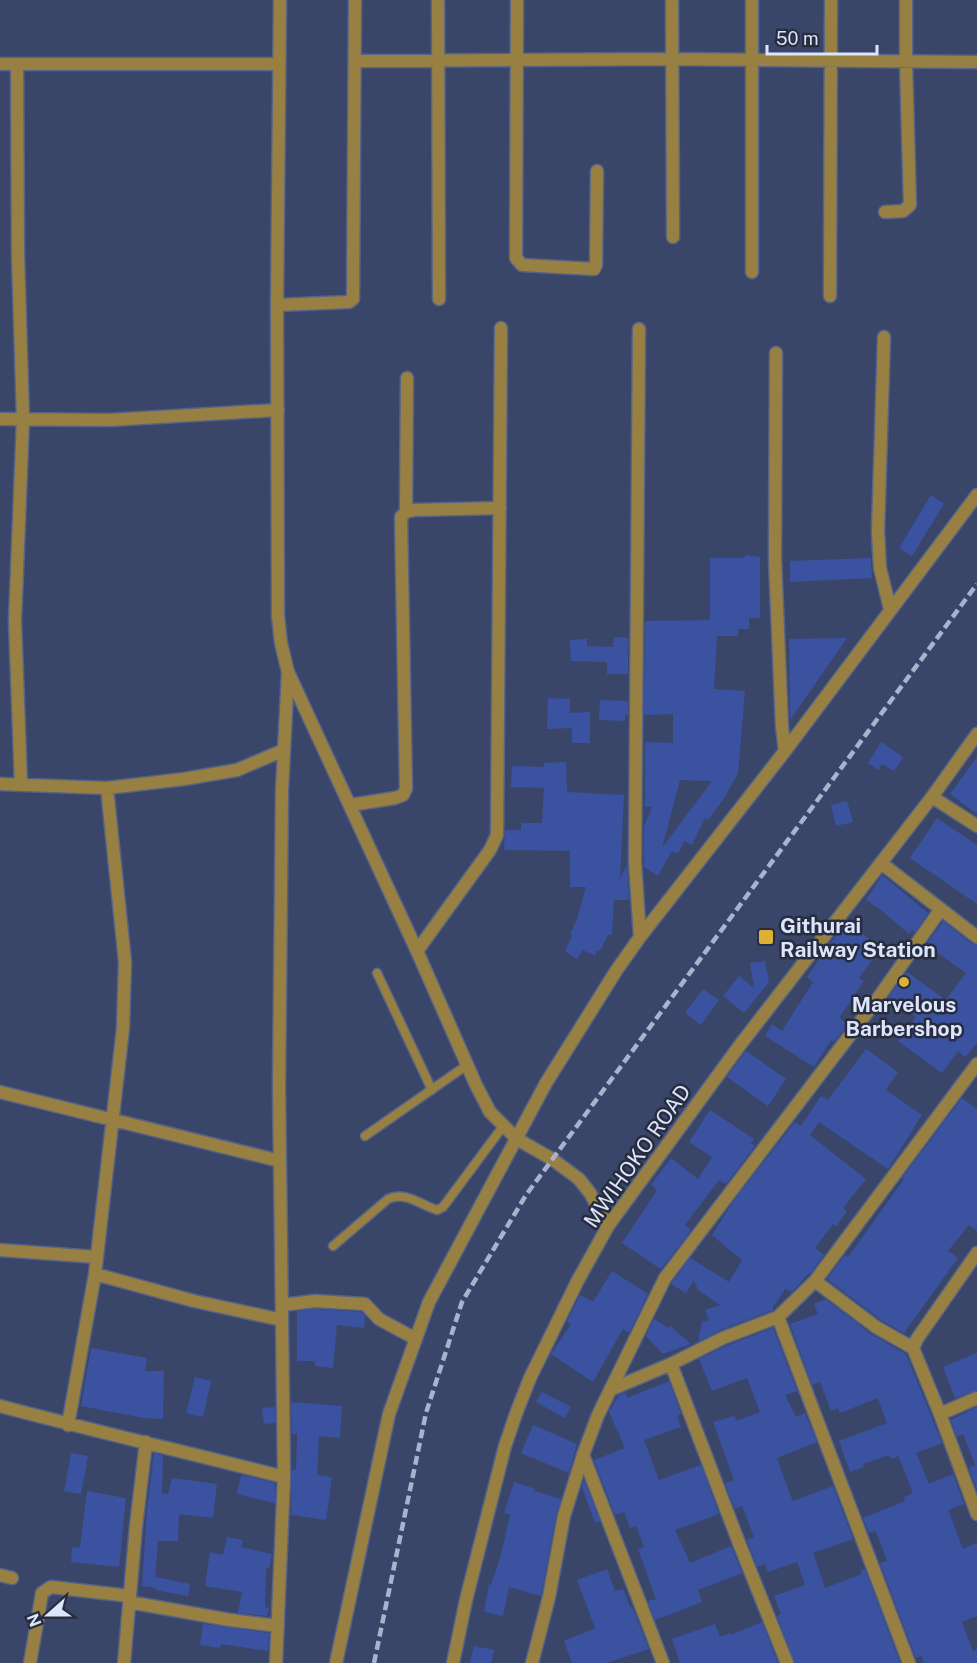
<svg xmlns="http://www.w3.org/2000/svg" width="977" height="1663" viewBox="0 0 977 1663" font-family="'Public Sans',sans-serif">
<rect width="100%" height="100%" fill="#39466a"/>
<!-- building -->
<path fill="#3b52a1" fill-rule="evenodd" d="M 931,495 L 944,504 L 912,556 L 899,548 Z
M 745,555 L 760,557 L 760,618 L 749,618 L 749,629 L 738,629 L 738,636 L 717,636 L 714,689 L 745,691 L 738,773 L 723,800 L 708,820 L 705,818 L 692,845 L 684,841 L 678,854 L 672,851 L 658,876 L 644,867 L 644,826 L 652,807 L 645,807 L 645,742 L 673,743 L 673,714 L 644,715 L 645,621 L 710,620 L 710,558 L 745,558 ZM 680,780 L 712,781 L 662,848 Z
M 871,558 L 872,578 L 790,582 L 790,561 Z
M 614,637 L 628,638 L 628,674 L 607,674 L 607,662 L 571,661 L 570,640 L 587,639 L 587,646 L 613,647 Z
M 847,638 L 790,720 L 789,639 Z
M 548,698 L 570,699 L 570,713 L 590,712 L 590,743 L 572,743 L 572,728 L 547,729 Z
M 600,700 L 628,701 L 628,715 L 625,715 L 625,721 L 599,720 Z
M 881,742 L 903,757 L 894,771 L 882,764 L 878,770 L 868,763 Z
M 977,757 L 977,814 L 950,794 Z
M 566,762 L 567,792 L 624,795 L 620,879 L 627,864 L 629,900 L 614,900 L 612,935 L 608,935 L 600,951 L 597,950 L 595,956 L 583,950 L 577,959 L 565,951 L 572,936 L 570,934 L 577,919 L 586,887 L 570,887 L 570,851 L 504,850 L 505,830 L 521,830 L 521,823 L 542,823 L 544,788 L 511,787 L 512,766 L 544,767 L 544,763 Z
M 847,801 L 853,822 L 836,826 L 831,805 Z
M 937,818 L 977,845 L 977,904 L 910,858 Z
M 882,875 L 928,913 L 915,932 L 912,930 L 909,934 L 881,910 L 866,900 Z
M 846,921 L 881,948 L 859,978 L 864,981 L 839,1018 L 848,1024 L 834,1042 L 831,1040 L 814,1067 L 765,1036 L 772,1024 L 782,1031 L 813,982 L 807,977 Z
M 943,921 L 972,944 L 977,945 L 977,1043 L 965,1057 L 958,1051 L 942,1073 L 898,1041 L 916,1017 L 888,998 L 907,972 L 946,1000 L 966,973 L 935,951 L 937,949 L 928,942 Z
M 765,961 L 769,982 L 744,1013 L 723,996 L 739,976 L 754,988 L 750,963 Z
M 703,989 L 719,1000 L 701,1025 L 685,1013 Z
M 866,1049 L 898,1072 L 886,1090 L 922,1115 L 888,1169 L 819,1122 L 810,1135 L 866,1179 L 843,1208 L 847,1211 L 836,1227 L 833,1224 L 815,1248 L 824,1255 L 810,1274 L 809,1273 L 792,1292 L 785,1289 L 773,1307 L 773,1310 L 720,1330 L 698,1342 L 702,1322 L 709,1320 L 705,1310 L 720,1305 L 698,1290 L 694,1280 L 686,1293 L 671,1284 L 672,1282 L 690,1258 L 729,1282 L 742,1260 L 712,1235 L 735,1199 L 795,1122 L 801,1126 L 821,1096 L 828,1100 Z
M 746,1051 L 786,1079 L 768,1106 L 727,1077 Z
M 962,1098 L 977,1109 L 977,1231 L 969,1225 L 948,1251 L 958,1258 L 904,1333 L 881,1320 L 827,1279 L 845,1255 L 848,1257 L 904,1179 L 902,1178 Z
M 710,1110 L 754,1139 L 751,1143 L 755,1146 L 726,1184 L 719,1180 L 685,1225 L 691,1230 L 661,1269 L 622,1243 L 657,1190 L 651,1185 L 671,1158 L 698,1179 L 712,1157 L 689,1142 Z
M 612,1271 L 648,1294 L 629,1333 L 623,1329 L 593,1382 L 551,1354 L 571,1324 L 567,1322 L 580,1295 L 593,1302 Z
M 825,1299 L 871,1334 L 906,1354 L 942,1443 L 916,1453 L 929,1484 L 953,1474 L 964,1504 L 948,1510 L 963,1549 L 977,1543 L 977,1616 L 962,1622 L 973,1651 L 977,1649 L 977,1663 L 924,1663 L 922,1656 L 916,1658 L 880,1563 L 887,1561 L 879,1539 L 875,1531 L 869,1533 L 863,1518 L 905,1501 L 904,1497 L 912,1494 L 911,1491 L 912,1490 L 898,1456 L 891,1459 L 889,1455 L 863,1464 L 864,1467 L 850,1472 L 839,1441 L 887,1423 L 878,1398 L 840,1413 L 838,1408 L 831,1411 L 820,1382 L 812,1385 L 790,1324 L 818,1314 L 814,1304 Z
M 315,1309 L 361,1312 L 365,1316 L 364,1328 L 337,1325 L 333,1368 L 315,1366 L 315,1361 L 297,1361 L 297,1311 Z
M 654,1319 L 668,1328 L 670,1326 L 691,1344 L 663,1354 L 646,1336 Z
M 773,1328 L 797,1391 L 785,1395 L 796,1417 L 805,1413 L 817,1442 L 777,1458 L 789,1492 L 793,1501 L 833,1486 L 853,1539 L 813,1553 L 825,1588 L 862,1574 L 860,1571 L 865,1569 L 900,1663 L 795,1663 L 777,1616 L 781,1614 L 774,1596 L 805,1585 L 797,1562 L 768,1572 L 765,1564 L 757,1567 L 747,1540 L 754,1537 L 742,1506 L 735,1509 L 725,1483 L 733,1481 L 733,1477 L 713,1422 L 735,1416 L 736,1421 L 760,1412 L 747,1378 L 712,1391 L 699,1359 L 726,1346 Z
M 91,1348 L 147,1358 L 145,1371 L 164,1371 L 163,1419 L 144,1418 L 81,1406 Z
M 977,1353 L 977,1390 L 955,1398 L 943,1367 Z
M 195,1377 L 211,1381 L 203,1417 L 186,1413 Z
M 669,1381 L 681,1414 L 677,1416 L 681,1427 L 644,1440 L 659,1480 L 701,1465 L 719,1514 L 675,1530 L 690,1563 L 731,1546 L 742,1573 L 698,1590 L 702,1602 L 655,1620 L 648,1601 L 656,1599 L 638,1549 L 644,1547 L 636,1526 L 630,1528 L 624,1512 L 615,1515 L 594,1460 L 625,1448 L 609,1412 L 619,1395 L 625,1392 L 627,1398 Z
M 542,1392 L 571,1407 L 565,1418 L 536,1402 Z
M 291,1402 L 342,1406 L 340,1438 L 319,1436 L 317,1475 L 332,1477 L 326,1520 L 291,1515 L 292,1470 L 296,1470 L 297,1434 L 292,1434 Z
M 275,1407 L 275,1423 L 264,1424 L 262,1408 Z
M 977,1407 L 977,1490 L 969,1468 L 975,1465 L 963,1434 L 957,1437 L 951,1420 Z
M 533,1425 L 577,1444 L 569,1473 L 521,1453 Z
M 71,1453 L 88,1456 L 81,1494 L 64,1491 Z
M 154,1453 L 163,1456 L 162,1493 L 168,1494 L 172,1478 L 217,1484 L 213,1518 L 179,1514 L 178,1541 L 158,1541 L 155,1577 L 190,1584 L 188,1596 L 155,1590 L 156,1588 L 142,1586 L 147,1510 Z
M 241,1475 L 275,1483 L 275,1503 L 237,1494 Z
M 584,1480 L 600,1521 L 595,1523 L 582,1487 Z
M 514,1482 L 535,1489 L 534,1491 L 561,1499 L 556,1515 L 541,1596 L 509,1587 L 503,1616 L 484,1612 L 489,1584 L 491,1585 L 501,1555 L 510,1515 L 504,1513 Z
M 87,1491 L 126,1498 L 119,1567 L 71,1562 L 72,1547 L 80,1548 Z
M 227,1537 L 243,1540 L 241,1547 L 272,1554 L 269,1569 L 266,1568 L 265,1607 L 269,1608 L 267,1616 L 238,1613 L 242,1592 L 205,1586 L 210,1552 L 223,1555 Z
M 607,1569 L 615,1591 L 623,1589 L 630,1607 L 632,1607 L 649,1649 L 606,1663 L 572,1663 L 564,1641 L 595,1628 L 577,1580 Z
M 762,1622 L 778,1663 L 680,1663 L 672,1639 L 715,1624 L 720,1637 L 730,1633 L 731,1635 Z
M 203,1624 L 269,1633 L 268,1651 L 221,1644 L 220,1648 L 200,1645 Z
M 474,1646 L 494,1650 L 491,1663 L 470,1663 Z"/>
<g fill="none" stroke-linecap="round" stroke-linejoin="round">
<defs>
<path id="service" d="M 377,973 L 432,1090
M 365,1136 L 467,1065
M 333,1246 L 388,1199 C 405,1191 421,1205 437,1210 L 443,1207 L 504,1125"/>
<path id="minor" d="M 438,0 L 439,299
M 517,0 L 516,258 L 522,265 L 594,269 L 596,265 L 597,171
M 672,0 L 673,237
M 355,61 L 671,59 L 977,62
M 0,64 L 279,64
M 17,64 L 18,255 L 23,419 L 15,621 L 21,785
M 885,212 L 903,211 L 910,205 L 906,62 L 906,0
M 752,272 L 752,0
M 830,296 L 831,0
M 277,305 L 349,302 L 353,299 L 355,0
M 639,329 L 635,862 L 640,937
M 884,337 L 878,531 L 880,568 L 890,609
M 776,353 L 775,560 L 782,727 L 785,751
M 0,419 L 109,420 L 278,410
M 406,512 L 407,378
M 0,784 L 107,788 L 184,779 L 237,770 L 284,750
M 932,797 L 977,826
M 350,805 L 395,798 L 403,795 L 406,789 L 401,517 L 406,512 L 414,510 L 500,508
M 881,863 L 977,937
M 417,951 L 490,850 L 497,835 L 501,328
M 0,1092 L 280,1161
M 0,1250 L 97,1257
M 977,1253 L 917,1339 L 913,1348 L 940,1414 L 977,1514
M 95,1274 L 194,1301 L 282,1320
M 815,1281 L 876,1327 L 913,1348
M 282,1305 L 315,1301 L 365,1304 L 379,1319 L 416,1339
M 778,1317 L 909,1663
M 671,1364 L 739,1543 L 787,1663
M 612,1389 L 671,1364 L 723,1338 L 778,1317 L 815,1281 L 977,1064
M 0,1406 C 94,1431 189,1453 284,1477
M 940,1414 L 977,1398
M 68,1425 L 95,1274 L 123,1028 L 125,962 L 107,788
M 583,1455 L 663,1663
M 0,1575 L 12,1578
M 129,1602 L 230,1620 L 278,1626
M 30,1663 L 42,1593 L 51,1587 L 130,1596
M 124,1663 L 136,1526 L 146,1442
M 276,1663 L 284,1477 L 279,1087 L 282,790 L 288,672
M 336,1663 L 389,1414 L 429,1302 L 546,1083 L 616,971 L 640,937 L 785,751 L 977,495
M 532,1663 L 549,1597 L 564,1516 L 583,1455 L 598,1415 L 665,1278 L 876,1001 L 941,909"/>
<path id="tertiary" d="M 280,0 L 277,305 L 278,616 L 281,643 L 288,672 L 417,951 L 476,1085 L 490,1112 L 517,1139 L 552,1159 L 579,1179 L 590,1193 L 608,1226
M 453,1663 L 466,1600 L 505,1446 L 517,1411 L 530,1378 L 577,1282 L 608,1226 L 740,1045 L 932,797 L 977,734"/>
</defs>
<!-- service casing -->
<use href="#service" stroke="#566384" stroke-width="11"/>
<!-- minor casing -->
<use href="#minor" stroke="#566384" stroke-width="15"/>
<!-- tertiary casing -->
<use href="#tertiary" stroke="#566384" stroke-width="15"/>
<!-- service -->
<use href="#service" stroke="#988042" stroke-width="8"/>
<!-- minor -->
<use href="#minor" stroke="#988042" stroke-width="12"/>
<!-- tertiary -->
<use href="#tertiary" stroke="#988042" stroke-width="12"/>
<!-- rail -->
<path stroke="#a9b3ce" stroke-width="4.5" stroke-dasharray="9 4.5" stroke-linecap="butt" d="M 374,1663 L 426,1413 L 462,1302 L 526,1195 L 977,584"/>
</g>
<!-- markers -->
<g fill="#ddb133" stroke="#272d3e" stroke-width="2">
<rect x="758" y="929" width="16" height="16" rx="3"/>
<circle cx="904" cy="982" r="6"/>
</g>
<g text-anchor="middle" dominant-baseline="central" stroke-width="5" stroke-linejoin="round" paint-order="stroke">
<!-- poi labels -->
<g font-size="21" font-weight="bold" fill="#dce5fb" stroke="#272d3e" text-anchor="start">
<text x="780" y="925">Githurai<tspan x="780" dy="24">Railway Station</tspan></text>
<text x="904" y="1004" text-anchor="middle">Marvelous<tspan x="904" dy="24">Barbershop</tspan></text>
</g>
<!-- street labels -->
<g font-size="21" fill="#dce5fb" stroke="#272d3e">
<text transform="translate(637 1156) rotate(-55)">MWIHOKO ROAD</text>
</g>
</g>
<!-- north arrow -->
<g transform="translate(48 1615) rotate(249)" stroke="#272d3e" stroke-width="4.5" paint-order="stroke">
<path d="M0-4.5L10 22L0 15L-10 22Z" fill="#dce5fb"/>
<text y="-9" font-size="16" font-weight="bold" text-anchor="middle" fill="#dce5fb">N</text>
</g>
<!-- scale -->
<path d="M767 45v9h110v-9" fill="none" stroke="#dce5fb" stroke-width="3"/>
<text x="776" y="45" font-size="18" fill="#dce5fb" stroke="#272d3e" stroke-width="4.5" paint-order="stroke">50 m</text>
</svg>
